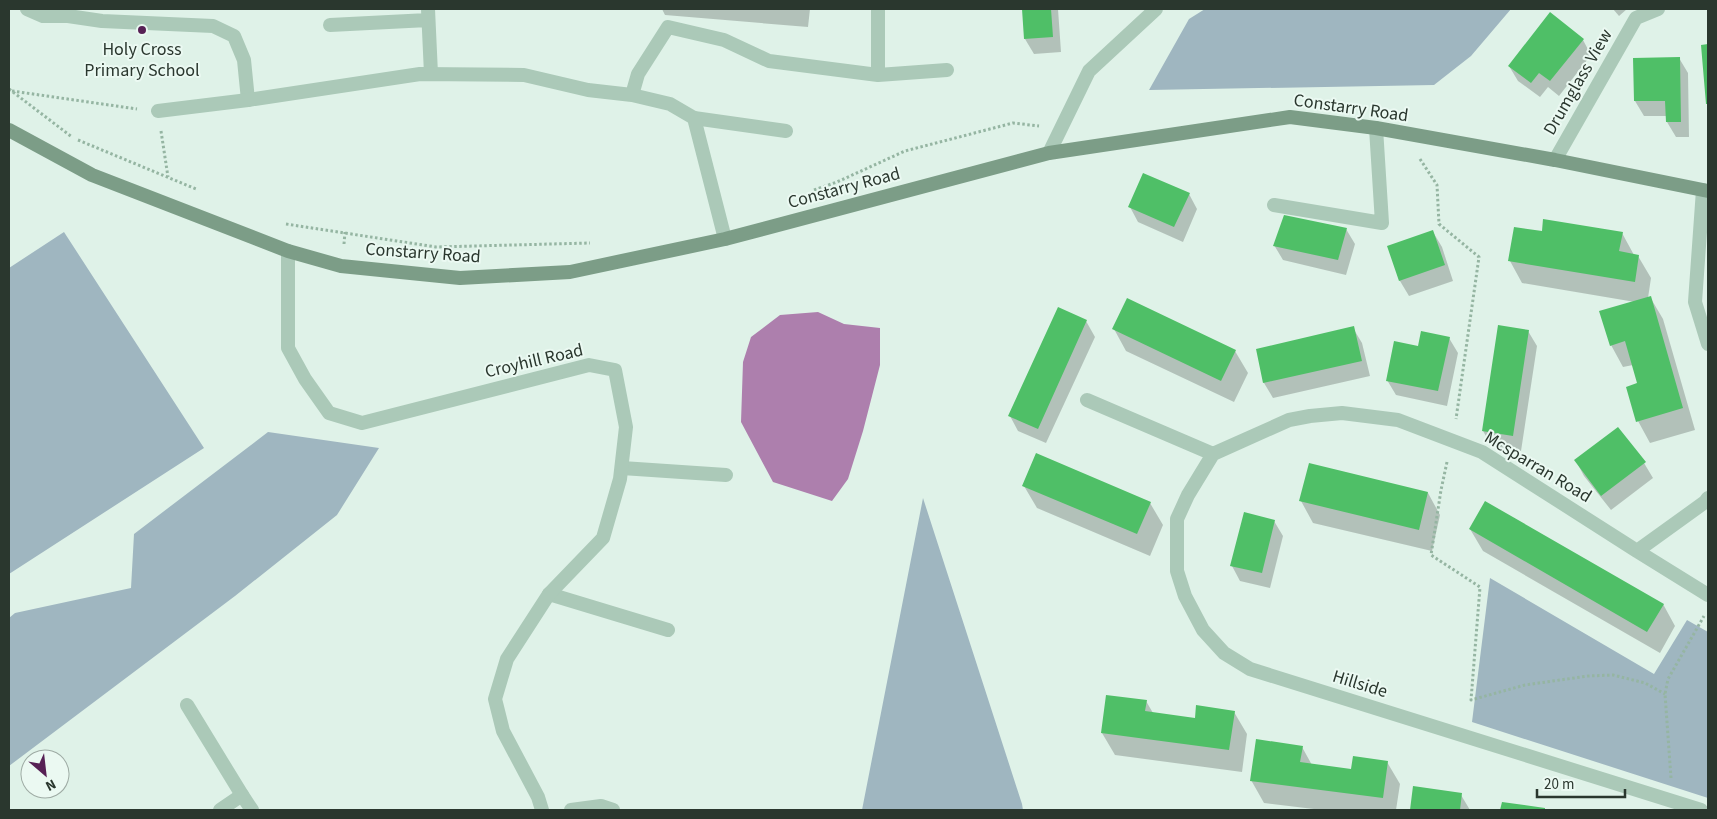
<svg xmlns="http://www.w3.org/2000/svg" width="1717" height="819" viewBox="0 0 1717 819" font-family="'Source Sans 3',sans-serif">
<rect width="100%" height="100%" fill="#dff2e8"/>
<!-- green -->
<path fill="#9fb6c0" d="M 1205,9 L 1511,9 L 1471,56 L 1434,85 L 1149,90 L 1189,19 Z
M 64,232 L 204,448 L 9,574 L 9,268 Z
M 268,432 L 379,448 L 337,515 L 235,596 L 9,766 L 9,618 L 15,613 L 131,588 L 134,534 Z
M 923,498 L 1022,804 L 1023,810 L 862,810 Z
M 1490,578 L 1654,674 L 1687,620 L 1708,632 L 1708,798 L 1472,722 Z"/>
<!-- water -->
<path fill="#ad7fad" d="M 818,312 L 844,324 L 880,328 L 880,365 L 863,431 L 848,479 L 832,501 L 773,482 L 741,422 L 743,362 L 751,337 L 780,315 Z"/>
<!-- shadow -->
<path fill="#0003" d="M 662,9 L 810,9 L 808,27 L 665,15 Z
M 1023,9 L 1058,9 L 1061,52 L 1034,54 L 1025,39 Z
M 1613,9 L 1627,9 L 1619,16 Z
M 1583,40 L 1591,55 L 1559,96 L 1548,87 L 1540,97 L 1518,81 L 1509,66 Z
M 1702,46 L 1708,46 L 1708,105 L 1708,104 Z
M 1679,58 L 1688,73 L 1689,137 L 1676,137 L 1667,122 L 1667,116 L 1644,116 L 1635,101 L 1634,59 Z
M 1189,194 L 1197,209 L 1183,242 L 1138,222 L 1130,207 Z
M 1346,229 L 1355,244 L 1346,275 L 1283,260 L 1274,245 Z
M 1433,232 L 1442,247 L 1453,281 L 1409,296 L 1400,281 L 1388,247 Z
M 1543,232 L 1622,233 L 1634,255 L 1638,256 L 1651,278 L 1648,298 L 1650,297 L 1663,319 L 1695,430 L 1650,443 L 1638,421 L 1639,384 L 1633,365 L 1623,367 L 1611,345 L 1635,302 L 1522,283 L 1510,261 Z
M 1086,321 L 1095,337 L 1046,443 L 1018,431 L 1010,416 Z
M 1353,328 L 1362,343 L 1370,376 L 1273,398 L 1264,383 L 1257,350 Z
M 1114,329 L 1235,351 L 1248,373 L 1234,402 L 1126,351 Z
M 1528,331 L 1537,346 L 1521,451 L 1492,446 L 1483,431 Z
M 1449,338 L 1458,353 L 1447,406 L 1396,395 L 1387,380 L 1419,348 Z
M 1576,461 L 1644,463 L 1653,478 L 1611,510 L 1584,476 Z
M 1024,486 L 1150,503 L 1163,525 L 1150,556 L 1037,508 Z
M 1428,493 L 1440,515 L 1432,551 L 1313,523 L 1301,501 Z
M 1274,521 L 1283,536 L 1270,588 L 1240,581 L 1232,566 Z
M 1470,529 L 1663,604 L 1675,626 L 1660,653 L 1483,551 Z
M 1146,701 L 1153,713 L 1196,719 L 1234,712 L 1247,734 L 1242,772 L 1115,755 L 1102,733 Z
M 1302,747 L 1312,765 L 1352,770 L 1387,762 L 1400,784 L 1396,810 L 1322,810 L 1264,803 L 1251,780 Z
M 1414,788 L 1461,795 L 1470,810 L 1411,810 Z"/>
<!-- building -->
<path fill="#4fbf67" d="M 1022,9 L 1051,9 L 1053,37 L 1024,39 Z
M 1550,12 L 1584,39 L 1550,81 L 1539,73 L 1531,83 L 1508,66 Z
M 1708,44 L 1708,104 L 1706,104 L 1701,45 Z
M 1680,57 L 1681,122 L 1666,122 L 1665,101 L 1634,101 L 1633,58 Z
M 1143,173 L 1190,193 L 1174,227 L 1128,207 Z
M 1284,215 L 1347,228 L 1338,260 L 1273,246 Z
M 1543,219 L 1623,232 L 1619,251 L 1639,255 L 1635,282 L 1508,261 L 1514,227 L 1542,231 Z
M 1433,230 L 1445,265 L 1399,281 L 1387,246 Z
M 1651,296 L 1683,408 L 1636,422 L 1626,387 L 1637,383 L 1625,341 L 1610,346 L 1599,311 Z
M 1127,298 L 1236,350 L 1221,381 L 1112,329 Z
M 1058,307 L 1087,320 L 1038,429 L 1008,416 Z
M 1498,325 L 1529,330 L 1513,436 L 1482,431 Z
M 1354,326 L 1362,361 L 1263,383 L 1256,349 Z
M 1421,331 L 1450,337 L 1438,391 L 1386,381 L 1394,341 L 1418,346 Z
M 1618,427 L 1646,462 L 1601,496 L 1574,460 Z
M 1036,453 L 1151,502 L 1137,534 L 1022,486 Z
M 1309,463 L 1428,492 L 1419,530 L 1299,501 Z
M 1485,501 L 1664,604 L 1647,632 L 1469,529 Z
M 1244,512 L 1275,520 L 1262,573 L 1230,566 Z
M 1106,695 L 1147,700 L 1145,711 L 1195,718 L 1196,705 L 1235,711 L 1229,750 L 1101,733 Z
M 1256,739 L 1303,746 L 1300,762 L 1351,769 L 1353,756 L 1388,761 L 1383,798 L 1250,781 Z
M 1413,786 L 1462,793 L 1460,810 L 1410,810 Z
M 1502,802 L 1545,808 L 1545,810 L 1500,810 Z"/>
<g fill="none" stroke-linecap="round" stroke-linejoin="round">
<!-- path -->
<path stroke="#95b5a2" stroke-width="3" stroke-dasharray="2.5 2.5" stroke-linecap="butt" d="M 9,89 L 72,137
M 12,91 L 137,109
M 161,131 L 168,177
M 78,140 L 196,189
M 1420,159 L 1437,185 L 1439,224 L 1479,257 L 1456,419
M 814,190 L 837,182 L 905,151 L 1013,123 L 1039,126
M 286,224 L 436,247 L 590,243
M 344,244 L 345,232
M 1447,462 L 1441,490 L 1431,555 L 1480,587 L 1471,700 L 1525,685 L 1588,676 L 1613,675 L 1645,683 L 1665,694
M 1671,778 L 1665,694 L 1668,679 L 1704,616"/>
<!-- service -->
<path stroke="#abc9b8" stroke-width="14" d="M 27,9 L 43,16 L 68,16 L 102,21 L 213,26 L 234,36 L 244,60 L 248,100
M 428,9 L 431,74
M 330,25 L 428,20
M 694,118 L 786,131
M 1049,153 L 1089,71 L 1156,9
M 622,468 L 726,475
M 549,594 L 668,630
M 187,705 L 242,795
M 571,810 L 601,806 L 613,810"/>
<!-- minor -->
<path stroke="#abc9b8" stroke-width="14" d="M 878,75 L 878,9
M 632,95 L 638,74 L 668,27 L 724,40 L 769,61 L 878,75 L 947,70
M 158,111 L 248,100 L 420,74 L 524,75 L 588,90 L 632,95 L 670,104 L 694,118 L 725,239
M 1555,160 L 1636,18 L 1658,9
M 1703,190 L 1695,302 L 1708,344
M 1274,205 L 1382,223 L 1376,128
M 288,251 L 288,348 L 305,379 L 329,413 L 362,423 L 589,365 L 615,370 L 626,427 L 620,479 L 603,538 L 549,594 L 507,659 L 495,699 L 503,731 L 538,797 L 542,810
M 1087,400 L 1213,454
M 1213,454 L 1188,495 L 1177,519 L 1177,571 L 1185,596 L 1203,630 L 1224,653 L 1250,669 L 1701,810
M 1213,454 L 1289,420 L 1310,416 L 1342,413 L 1398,420 L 1482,452 L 1637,551 L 1705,502 L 1708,498
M 1637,551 L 1708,595
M 220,810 L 242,795 L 252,810"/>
<!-- secondary -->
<path stroke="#7c9d87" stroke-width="14" d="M 9,130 L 92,175 L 288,251 L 341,266 L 460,278 L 570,272 L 725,239 L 1049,153 L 1290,117 L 1376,128 L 1555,160 L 1708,191"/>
</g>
<!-- markers -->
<circle fill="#572155" stroke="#ebf9f2" stroke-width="2" cx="142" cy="30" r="5"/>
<g text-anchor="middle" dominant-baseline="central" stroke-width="4" stroke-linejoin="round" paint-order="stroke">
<!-- poi labels -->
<g font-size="18" fill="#2a372e" stroke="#ebf9f2">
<text x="142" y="49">Holy Cross<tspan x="142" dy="21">Primary School</tspan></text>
</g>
<!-- street labels -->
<g font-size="18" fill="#2a372e" stroke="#ebf9f2">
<text transform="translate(1578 82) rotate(-60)">Drumglass View</text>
<text transform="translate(1351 108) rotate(8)">Constarry Road</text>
<text transform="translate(844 188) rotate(-15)">Constarry Road</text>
<text transform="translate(423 253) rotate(4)">Constarry Road</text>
<text transform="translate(534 361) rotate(-13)">Croyhill Road</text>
<text transform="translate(1538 467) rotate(31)">Mcsparran Road</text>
<text transform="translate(1360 684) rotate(17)">Hillside</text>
</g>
</g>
<!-- border -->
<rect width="1717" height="819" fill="none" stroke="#2a372e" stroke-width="20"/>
<!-- north arrow -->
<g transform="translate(45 774) rotate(152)"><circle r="24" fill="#ebf9f2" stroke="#9eaba4"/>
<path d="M0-4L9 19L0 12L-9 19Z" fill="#572155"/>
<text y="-8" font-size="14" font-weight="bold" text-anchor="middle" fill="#2a372e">N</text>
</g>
<!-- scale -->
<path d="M1537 789v8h88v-8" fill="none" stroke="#2a372e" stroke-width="2.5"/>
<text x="1544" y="789" font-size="15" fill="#2a372e" stroke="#ebf9f2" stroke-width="4" paint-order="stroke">20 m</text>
</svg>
